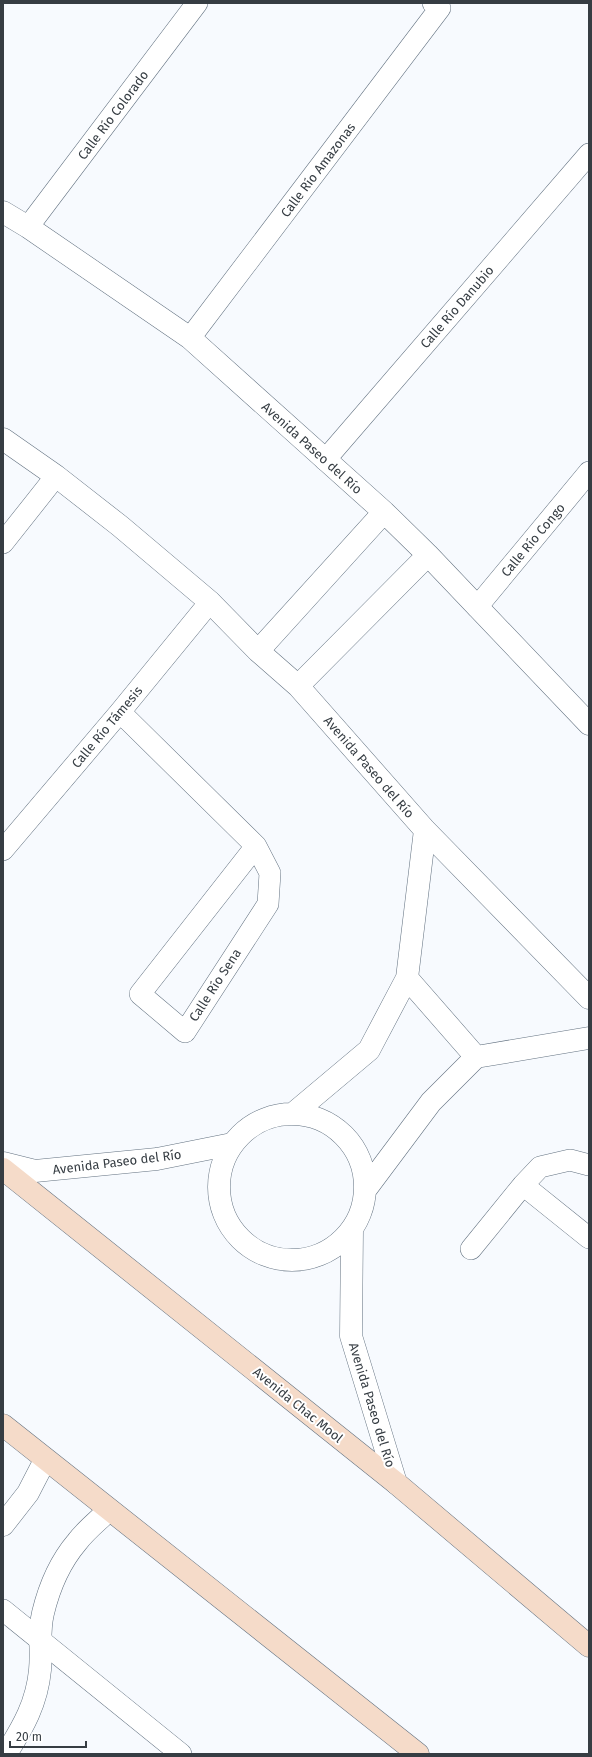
<svg xmlns="http://www.w3.org/2000/svg" width="592" height="1757" viewBox="0 0 592 1757" font-family="'Fira Sans',sans-serif">
<rect width="100%" height="100%" fill="#f7fafe"/>
<g fill="none" stroke-linecap="round" stroke-linejoin="round">
<defs>
<path id="minor" d="M 28,227 L 197,3
M 190,338 L 440,8 L 433,3
M 325,460 L 589,154
M 3,543 L 56,476
M 477,607 L 589,472
M 120,712 L 256,846
M 256,846 L 270,873 L 268,904 L 185,1032 L 140,994 Z
M 3,850 L 120,712 L 210,602
M 589,1165 L 570,1160 L 540,1167 L 523,1185 L 589,1238
M 471,1249 L 523,1185
M 3,1610 L 181,1754"/>
<path id="tertiary" d="M 3,212 L 28,227 L 190,338 L 384,512 L 428,555 L 589,724
M 3,439 L 56,476 L 120,526 L 210,602 L 258,651 L 298,686 L 425,830 L 589,998
M 258,651 L 384,512
M 298,686 L 428,555
M 407,978 L 476,1057
M 294,1113 L 369,1050 L 407,978 L 425,830
M219 1187a73 73 0 1 1 146 0a73 73 0 1 1-146 0Z
M 3,1163 L 35,1171 L 157,1159 L 232,1144
M 366,1189 L 431,1102 L 476,1057 L 589,1038
M 352,1230 L 351,1336 L 396,1483
M 3,1525 L 28,1493 L 45,1460
M 6,1754 C 23,1727 37,1703 40,1670 C 42,1651 38,1634 43,1613 C 49,1588 60,1562 77,1542 C 86,1530 99,1520 109,1510"/>
<path id="secondary" d="M 3,1169 L 396,1483 L 589,1646
M 3,1425 L 418,1754"/>
</defs>
<!-- minor casing -->
<use href="#minor" stroke="#637281" stroke-width="22"/>
<!-- tertiary casing -->
<use href="#tertiary" stroke="#637281" stroke-width="23"/>
<!-- secondary casing -->
<use href="#secondary" stroke="#637281" stroke-width="23"/>
<!-- minor -->
<use href="#minor" stroke="#fff" stroke-width="21"/>
<!-- tertiary -->
<use href="#tertiary" stroke="#fff" stroke-width="22"/>
<!-- secondary -->
<use href="#secondary" stroke="#f5dbc9" stroke-width="22"/>
</g>
<g text-anchor="middle" dominant-baseline="central" stroke-width="4" stroke-linejoin="round" paint-order="stroke">
<!-- street labels -->
<g font-size="13" fill="#363d43" stroke="#fff">
<text transform="translate(113 115) rotate(-53)">Calle Río Colorado</text>
<text transform="translate(318 170) rotate(-53)">Calle Río Amazonas</text>
<text transform="translate(457 307) rotate(-49)">Calle Río Danubio</text>
<text transform="translate(312 448) rotate(42)">Avenida Paseo del Río</text>
<text transform="translate(533 540) rotate(-50)">Calle Río Congo</text>
<text transform="translate(107 727) rotate(-50)">Calle Río Támesis</text>
<text transform="translate(369 767) rotate(49)">Avenida Paseo del Río</text>
<text transform="translate(215 985) rotate(-57)">Calle Río Sena</text>
<text transform="translate(117 1162) rotate(-7)">Avenida Paseo del Río</text>
<text transform="translate(298 1405) rotate(39)">Avenida Chac Mool</text>
<text transform="translate(372 1405) rotate(73)">Avenida Paseo del Río</text>
</g>
</g>
<!-- border -->
<rect width="592" height="1757" fill="none" stroke="#363d43" stroke-width="8"/>
<!-- scale -->
<path d="M10 1741v6h76v-6" fill="none" stroke="#363d43" stroke-width="2"/>
<text x="16" y="1741" font-size="12" fill="#363d43" stroke="#ffffff" stroke-width="3" paint-order="stroke">20 m</text>
</svg>
